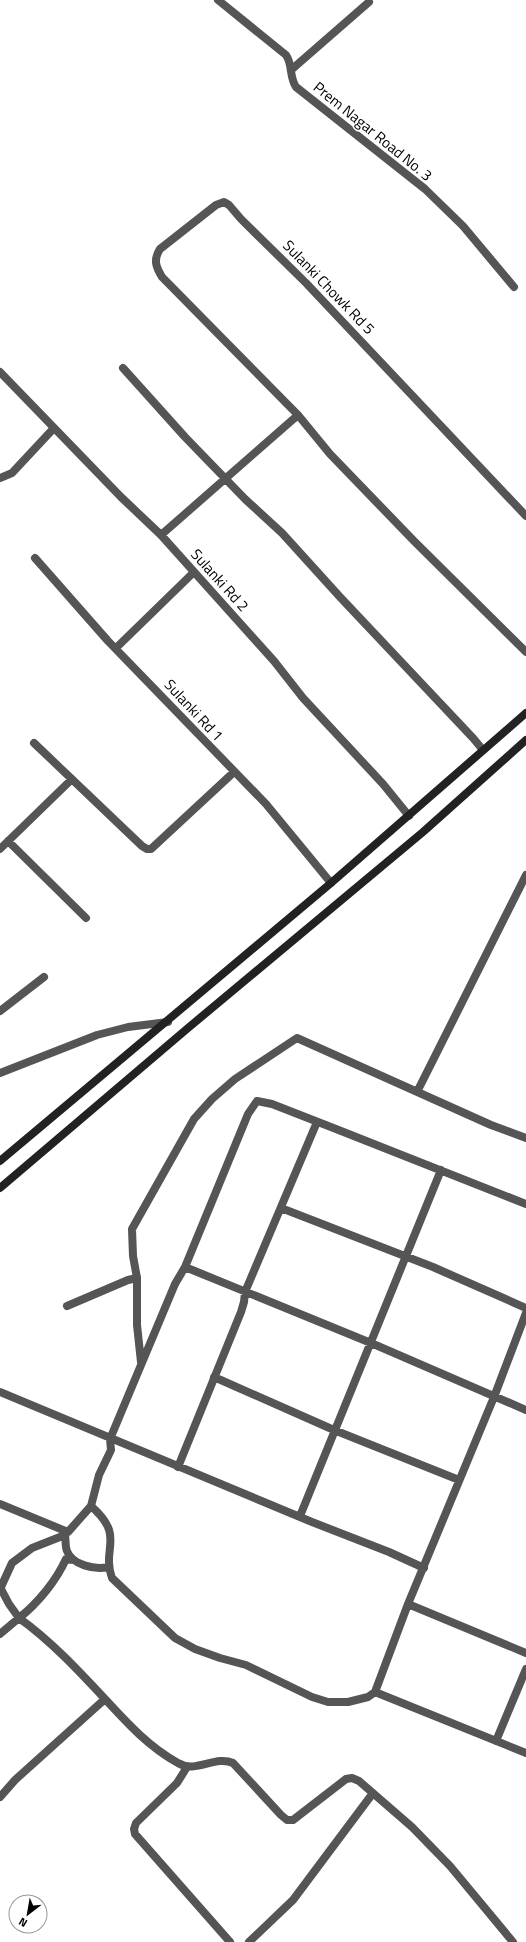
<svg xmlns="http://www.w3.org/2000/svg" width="526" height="1942" viewBox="0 0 526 1942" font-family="'Titillium Web',sans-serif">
<rect width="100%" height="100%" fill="#fff"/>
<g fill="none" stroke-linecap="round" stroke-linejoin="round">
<!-- service -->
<path stroke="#555" stroke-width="8" d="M 291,70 L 369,2
M 67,1306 L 128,1280 L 137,1278"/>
<!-- minor -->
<path stroke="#555" stroke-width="8" d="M 218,0 L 286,55 C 293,65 289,77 296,87 L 425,189 L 463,226 L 514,287
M 123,368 L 185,437 L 245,499 L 282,533 L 340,597 L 473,738 L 483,750
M 0,372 L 121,497 L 161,535 L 274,661 L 303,698 L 383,784 L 409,816
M 0,478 L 12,473 L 54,428
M 526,516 L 306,283 L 241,219 L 229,205 L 224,202 L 216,205 L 160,249 C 153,260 156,267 162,277 L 298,415 L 330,454 L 414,541 L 526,652
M 161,535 L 298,415
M 35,558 L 108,641 L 266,804 L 331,883
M 116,648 L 194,572
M 34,743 L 142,846 L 147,849 L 151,849 L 234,772
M 8,841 L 86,918
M 0,849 L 72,779
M 0,1011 L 44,977
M 0,1073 L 97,1035 L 128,1027 L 168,1022
M 417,1092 L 526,875
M 281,1208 L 433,1267 L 526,1308
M 185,1267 L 371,1343 L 526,1410
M 526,1313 L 494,1397 L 408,1604 L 526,1653
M 141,1362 L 137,1325 L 137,1278 L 133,1256 L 132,1229 L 194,1119 L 212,1099 L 235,1079 L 297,1038 L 491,1125 L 526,1138
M 214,1377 L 334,1430 L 459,1480
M 0,1392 L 312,1522 L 389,1552 L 424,1568
M 178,1467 L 241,1312 L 244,1302 L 245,1292 L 317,1122
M 0,1504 L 68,1532 L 91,1506 L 99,1475 L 111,1450 L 110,1439 L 175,1284 L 185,1267 L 248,1114 L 257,1101 L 272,1104 L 336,1129 L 526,1204
M 91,1506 C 126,1537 101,1547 112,1578 L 175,1638 L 195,1649 L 220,1658 L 246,1665 L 312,1697 L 328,1702 L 348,1702 L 368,1697 L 375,1692 L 408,1604
M 300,1516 L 441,1170
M 0,1585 L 1,1587 L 12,1563 L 32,1548 L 65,1535 C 66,1540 65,1547 67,1551 C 72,1565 95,1570 108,1567
M 0,1587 L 9,1604 L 19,1618 C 38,1603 56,1581 66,1559 L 74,1560
M 0,1634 L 19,1618 C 51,1641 79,1671 105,1699 C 128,1724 149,1747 178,1763 C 196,1774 215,1755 233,1763 L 281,1815 L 287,1820 L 293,1820 L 346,1779 L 352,1778 L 359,1781 L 412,1827 L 450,1866 L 513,1942
M 375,1692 L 526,1753
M 496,1741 L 526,1669
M 187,1767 L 177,1783 L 136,1823 L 134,1829 L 135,1834 L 230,1942
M 0,1797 L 15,1780 L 105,1699
M 249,1942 L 293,1900 L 373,1793"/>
<!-- secondary -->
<path stroke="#222" stroke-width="8" d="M 0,1161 L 331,883 L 526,713
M 0,1188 L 188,1028 L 423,832 L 526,740"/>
</g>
<g text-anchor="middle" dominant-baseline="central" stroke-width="3" stroke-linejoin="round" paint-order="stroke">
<!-- street labels -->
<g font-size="15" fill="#000" stroke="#fff">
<text transform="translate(373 131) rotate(39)">Prem Nagar Road No. 3</text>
<text transform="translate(329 287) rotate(46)">Sulanki Chowk Rd 5</text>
<text transform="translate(220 580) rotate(48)">Sulanki Rd 2</text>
<text transform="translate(194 710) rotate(47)">Sulanki Rd 1</text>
</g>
</g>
<!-- north arrow -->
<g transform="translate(28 1914) rotate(211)"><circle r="19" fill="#ffffff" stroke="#999999"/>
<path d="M0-3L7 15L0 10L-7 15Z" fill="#000000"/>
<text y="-6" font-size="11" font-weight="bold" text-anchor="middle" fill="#000000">N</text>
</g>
</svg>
